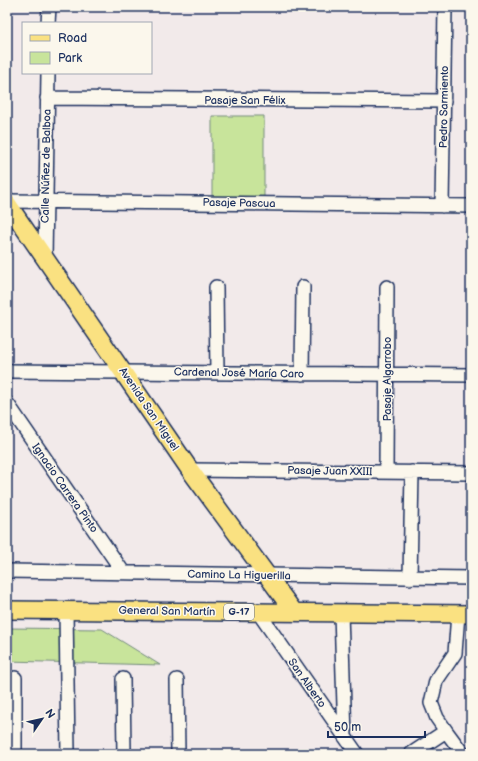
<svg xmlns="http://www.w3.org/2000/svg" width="478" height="761" viewBox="0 0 478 761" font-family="'Balsamiq Sans',sans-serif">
<rect width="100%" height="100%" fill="#f2eaea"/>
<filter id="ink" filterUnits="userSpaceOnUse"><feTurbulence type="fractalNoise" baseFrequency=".025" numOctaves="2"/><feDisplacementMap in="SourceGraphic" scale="8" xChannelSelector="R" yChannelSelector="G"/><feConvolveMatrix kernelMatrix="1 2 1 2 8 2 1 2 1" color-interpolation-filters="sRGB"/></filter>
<g filter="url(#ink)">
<!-- green -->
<path fill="#c8e49b" stroke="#728a7c" d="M 212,116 L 264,116 L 264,203 L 212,203 Z
M 7,628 L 102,629 L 160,665 L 7,661 Z"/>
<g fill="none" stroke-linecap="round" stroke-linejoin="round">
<defs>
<path id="minor" d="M 48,23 L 49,7
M 47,98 L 444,101
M 7,201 L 471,206
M 442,206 L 445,7
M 45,258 L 48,73
M 216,287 L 217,373
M 7,371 L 471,375
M 302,374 L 303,287
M 7,403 L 123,572
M 190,470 L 471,473
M 386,472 L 387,287
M 7,571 L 471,578
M 410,578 L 412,472
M 66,610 L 68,754
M 258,612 L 357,754
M 341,613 L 345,737
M 15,678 L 15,754
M 123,679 L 124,754
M 177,680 L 178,754
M 446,731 L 437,718 L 431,703 L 436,681 L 455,653 L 458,614
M 411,754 L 446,731 L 463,754"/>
<path id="major" d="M 7,203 L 190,470 L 294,612
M 7,610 L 471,614"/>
</defs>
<!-- minor casing -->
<use href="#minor" stroke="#1b2f5e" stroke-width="16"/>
<!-- major casing -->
<use href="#major" stroke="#1b2f5e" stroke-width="20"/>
<!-- minor -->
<use href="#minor" stroke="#fbf7ec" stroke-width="13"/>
<!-- major -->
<use href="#major" stroke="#fae181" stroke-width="17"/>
</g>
</g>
<g text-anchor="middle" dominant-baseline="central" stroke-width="3" stroke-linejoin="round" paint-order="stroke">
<!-- shield labels -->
<rect fill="#fbf7ec" stroke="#5e6b89" stroke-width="1" x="224" y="604" width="30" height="16" rx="3"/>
<g font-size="10" font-weight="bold" fill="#1b2f5e">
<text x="239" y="612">G-17</text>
</g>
<!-- street labels -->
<g font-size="11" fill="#1b2f5e" stroke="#fbf7ec">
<text x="245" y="100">Pasaje San Félix</text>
<text transform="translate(444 107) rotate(-89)">Pedro Sarmiento</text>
<text transform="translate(46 166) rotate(-89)">Calle Núñez de Balboa</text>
<text transform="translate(239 203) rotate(1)">Pasaje Pascua</text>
<text transform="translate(239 373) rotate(1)">Cardenal José María Caro</text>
<text transform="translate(387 379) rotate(-90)">Pasaje Algarrobo</text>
<text transform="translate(149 409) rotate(56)">Avenida San Miguel</text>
<text transform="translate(330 471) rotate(1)">Pasaje Juan XXIII</text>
<text transform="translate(65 488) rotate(55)">Ignacio Carrera Pinto</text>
<text transform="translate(239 575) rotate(1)">Camino La Higuerilla</text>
<text transform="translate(167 611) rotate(1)">General San Martín</text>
<text transform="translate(307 683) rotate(55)">San Alberto</text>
</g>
</g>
<!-- margin -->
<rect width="478" height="761" fill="none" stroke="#fbf7ec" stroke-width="24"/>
<rect x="12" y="12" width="454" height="737" fill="none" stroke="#1b2f5e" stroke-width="1.5" filter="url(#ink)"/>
<!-- legend -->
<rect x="22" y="22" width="130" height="52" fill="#fbf7ec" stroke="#a1a7b3"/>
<rect x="30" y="35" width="20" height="6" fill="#fae181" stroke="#a1a7b3"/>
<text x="58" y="42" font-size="12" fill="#1b2f5e">Road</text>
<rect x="30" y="52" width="20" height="12" fill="#c8e49b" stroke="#a1a7b3"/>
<text x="58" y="62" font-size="12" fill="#1b2f5e">Park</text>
<!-- north arrow -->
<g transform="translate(42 719) rotate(56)" stroke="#fbf7ec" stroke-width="3" paint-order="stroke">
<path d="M0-3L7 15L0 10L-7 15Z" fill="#1b2f5e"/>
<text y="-6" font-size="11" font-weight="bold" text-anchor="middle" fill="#1b2f5e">N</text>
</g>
<!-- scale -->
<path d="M328 731v6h97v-6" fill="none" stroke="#1b2f5e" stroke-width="2"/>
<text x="334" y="731" font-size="12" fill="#1b2f5e" stroke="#fbf7ec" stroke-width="3" paint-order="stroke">50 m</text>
</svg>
